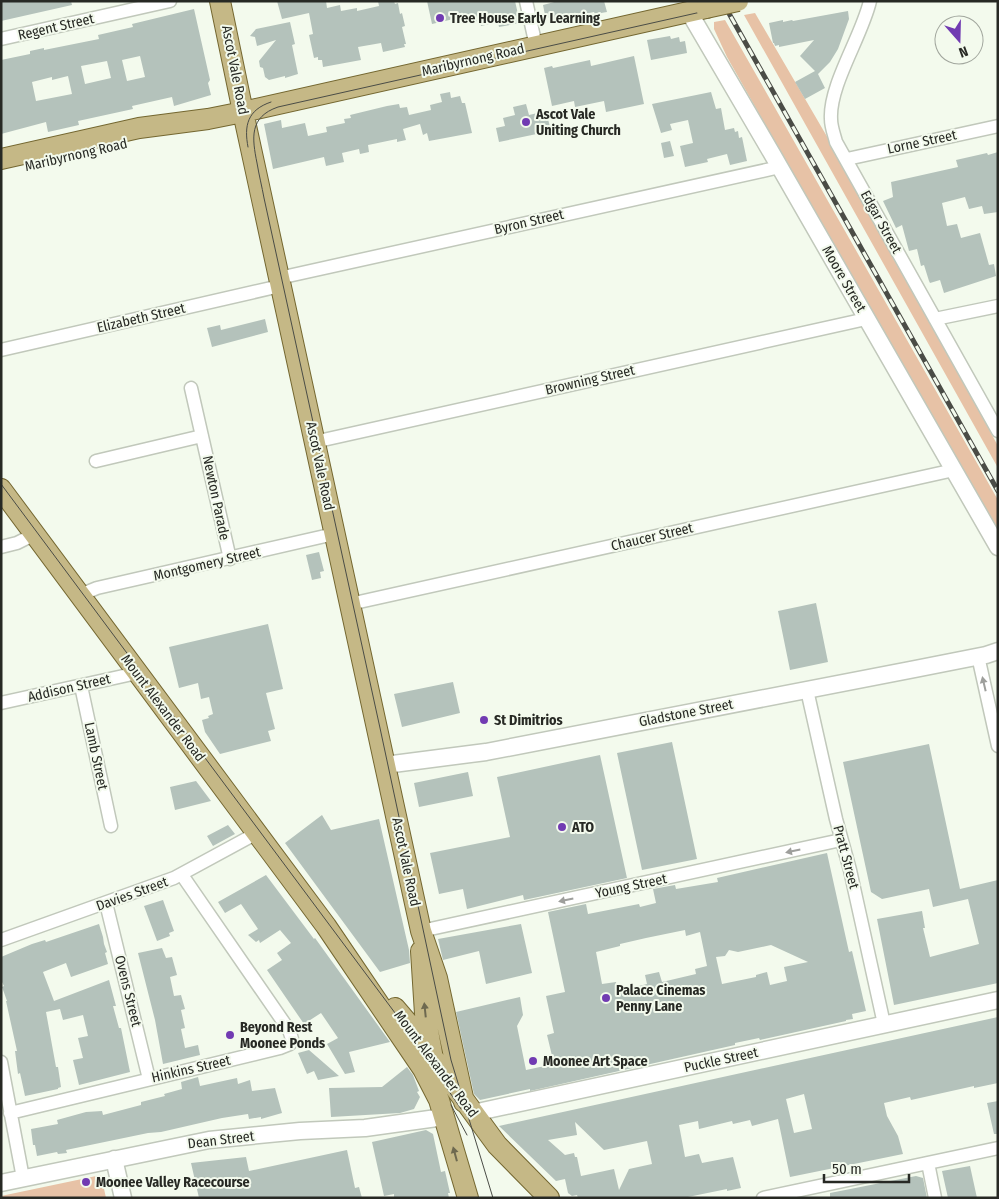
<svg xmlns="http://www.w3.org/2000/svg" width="999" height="1199" viewBox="0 0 999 1199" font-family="'Fira Sans Condensed',sans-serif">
<rect width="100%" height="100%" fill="#f3faed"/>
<!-- green -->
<path fill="#e7c2a6" d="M 755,13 L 829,140 L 956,368 L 998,446 L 998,468 L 744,15 Z
M 725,20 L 998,500 L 998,530 L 916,392 L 727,57 L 714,29 L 714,22 Z
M 101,1175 L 106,1198 L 1,1198 L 1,1196 Z"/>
<!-- building -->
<path fill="#b4c2bb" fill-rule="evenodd" d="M 1,1 L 71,1 L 72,5 L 1,21 Z
M 277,1 L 326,1 L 327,8 L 340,5 L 341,11 L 357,8 L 357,11 L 379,6 L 378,1 L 394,1 L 395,4 L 398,3 L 400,14 L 402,13 L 405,26 L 402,27 L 406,44 L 404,44 L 405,47 L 383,52 L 381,43 L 358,47 L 361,60 L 323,67 L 322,60 L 318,60 L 318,57 L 314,58 L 309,35 L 313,34 L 309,13 L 282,19 Z
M 427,1 L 515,1 L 520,23 L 499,27 L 498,22 L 481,26 L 480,21 L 473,22 L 471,15 L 432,24 Z
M 558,1 L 604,1 L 607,12 L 595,14 L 594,12 L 553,21 L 545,15 L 543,5 Z
M 194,9 L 210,80 L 208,83 L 211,95 L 174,106 L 172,97 L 132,106 L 133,109 L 78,121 L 79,125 L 48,132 L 46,122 L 1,134 L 1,60 L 30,54 L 30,51 L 44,48 L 44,50 L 99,39 L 98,35 L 133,27 L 132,24 ZM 140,56 L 145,77 L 127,81 L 122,60 ZM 107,61 L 111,78 L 85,84 L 81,66 ZM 68,76 L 72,94 L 36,101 L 32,82 L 52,77 L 52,80 Z
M 848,11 L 849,19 L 838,49 L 830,62 L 818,74 L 825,88 L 805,99 L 795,82 L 815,71 L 800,56 L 814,40 L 779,47 L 779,45 L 775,46 L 774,43 L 773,43 L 769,23 L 783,20 L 783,22 L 792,20 L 793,21 Z
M 290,22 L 295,44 L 292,45 L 298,74 L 285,78 L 285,76 L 269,80 L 265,77 L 263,68 L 260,67 L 259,61 L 276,40 L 257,46 L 255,37 L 250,36 L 256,29 Z
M 670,36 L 671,39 L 679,37 L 680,42 L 685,41 L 687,53 L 651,60 L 647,40 Z
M 634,56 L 644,104 L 606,112 L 604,101 L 575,107 L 574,101 L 552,106 L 544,68 L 552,66 L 553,68 L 590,60 L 591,66 Z
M 450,92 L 451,98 L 460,96 L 462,103 L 465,103 L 472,133 L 429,141 L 427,133 L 423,135 L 420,124 L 403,129 L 406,140 L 397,142 L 397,139 L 368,145 L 369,152 L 360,154 L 359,149 L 342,153 L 344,162 L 326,166 L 324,157 L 273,169 L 264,124 L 281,120 L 282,128 L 305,123 L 308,136 L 327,132 L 326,127 L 345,123 L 344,119 L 351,118 L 350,115 L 387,106 L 399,104 L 400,108 L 407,107 L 409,115 L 431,110 L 430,105 L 442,102 L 440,94 Z
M 711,92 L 716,109 L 721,108 L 725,130 L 734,128 L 735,132 L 738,131 L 739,138 L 742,137 L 747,161 L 730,165 L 727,154 L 707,159 L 708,162 L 685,167 L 680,146 L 693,143 L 688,120 L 670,124 L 672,130 L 661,133 L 652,104 Z
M 526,104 L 529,115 L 546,111 L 551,131 L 499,142 L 496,128 L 505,126 L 503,118 L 515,115 L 513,107 Z
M 670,141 L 674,156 L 664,158 L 661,143 Z
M 998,152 L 998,212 L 984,214 L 982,206 L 969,209 L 965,197 L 942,203 L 947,226 L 957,224 L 961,238 L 980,233 L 989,265 L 994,264 L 996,276 L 944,293 L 940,280 L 930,283 L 929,281 L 924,265 L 921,266 L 917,249 L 909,251 L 902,225 L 896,228 L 883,201 L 893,197 L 891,182 L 958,167 L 956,160 L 987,153 L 988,155 Z
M 265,319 L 268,332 L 212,347 L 207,328 L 220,325 L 221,330 Z
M 319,552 L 324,571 L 320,572 L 321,578 L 312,580 L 306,555 Z
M 816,603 L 828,662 L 790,670 L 778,611 Z
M 268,624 L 283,689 L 266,693 L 275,729 L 268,731 L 271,741 L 220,754 L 205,732 L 202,720 L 209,718 L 208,716 L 213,714 L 209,697 L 201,699 L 198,683 L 179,688 L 169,647 Z
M 453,682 L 460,713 L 402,727 L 394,694 Z
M 672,742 L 697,859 L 642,870 L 617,753 Z
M 929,744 L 960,889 L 998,880 L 998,983 L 894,1005 L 877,919 L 922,911 L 925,928 L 923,928 L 930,957 L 979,944 L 968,899 L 933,907 L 929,889 L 882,899 L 871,892 L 843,762 Z
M 600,755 L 627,878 L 524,900 L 523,895 L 467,909 L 463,889 L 439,894 L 430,853 L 510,837 L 497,777 Z
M 468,772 L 473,796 L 419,807 L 414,783 Z
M 196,781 L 211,801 L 175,810 L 170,787 Z
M 322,815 L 331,830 L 379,819 L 409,950 L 410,963 L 380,972 L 285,843 Z
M 228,825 L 235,834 L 213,846 L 207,836 Z
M 827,853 L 849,952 L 852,951 L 866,1011 L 852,1014 L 853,1019 L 846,1020 L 846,1021 L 760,1040 L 759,1038 L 735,1043 L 735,1045 L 530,1091 L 530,1089 L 480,1100 L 474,1094 L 456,1012 L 520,997 L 523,1015 L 517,1026 L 526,1070 L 554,1064 L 547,1035 L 554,1033 L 546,996 L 565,992 L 548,912 L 586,904 L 588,914 L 639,904 L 640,907 L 656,903 L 653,889 L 675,885 L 676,889 L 718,882 L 717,878 ZM 685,930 L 686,936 L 700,932 L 707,966 L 695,969 L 696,974 L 662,982 L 659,972 L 645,975 L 647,984 L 618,991 L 616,982 L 602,984 L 596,952 L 620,946 L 620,944 L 646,938 ZM 771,945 L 808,962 L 784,967 L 787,981 L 770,985 L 767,972 L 756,975 L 756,977 L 722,984 L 716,957 L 725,956 L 729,950 L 738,952 Z
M 266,875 L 314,939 L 315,938 L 390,1042 L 349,1052 L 355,1072 L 345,1074 L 327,1044 L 338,1038 L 321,1013 L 304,1024 L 267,970 L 282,960 L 277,953 L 291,943 L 280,930 L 260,943 L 259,940 L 256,942 L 248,935 L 258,929 L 241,904 L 225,913 L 218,902 Z
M 163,900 L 174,931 L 169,933 L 170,936 L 157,941 L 144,906 Z
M 99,924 L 103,937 L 104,944 L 107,952 L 105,953 L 108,964 L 71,977 L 66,963 L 43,972 L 54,1001 L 109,980 L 116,1006 L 113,1006 L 119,1028 L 121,1028 L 130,1072 L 79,1085 L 73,1060 L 83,1058 L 78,1038 L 88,1036 L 83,1015 L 63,1020 L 60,1009 L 46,1012 L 56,1067 L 58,1067 L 61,1087 L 58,1088 L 58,1089 L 25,1096 L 20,1073 L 18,1074 L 15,1051 L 17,1051 L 6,1001 L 7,1001 L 2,987 L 4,986 L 1,980 L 1,957 L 32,944 L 45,940 L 46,942 Z
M 521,924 L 532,973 L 486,984 L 479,951 L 443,960 L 438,939 Z
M 162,948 L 166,958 L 172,957 L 177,975 L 170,977 L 174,996 L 181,995 L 185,1009 L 181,1010 L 185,1028 L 181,1029 L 185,1048 L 198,1045 L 200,1055 L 163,1064 L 155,1020 L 138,953 Z
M 998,1017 L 998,1083 L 974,1088 L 974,1086 L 911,1100 L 910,1097 L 884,1103 L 887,1116 L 898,1136 L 903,1154 L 790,1177 L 778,1119 L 752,1126 L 750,1120 L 733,1124 L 732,1121 L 699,1129 L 698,1121 L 679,1125 L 685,1157 L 699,1154 L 702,1163 L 733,1157 L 741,1188 L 727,1191 L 727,1189 L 683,1198 L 578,1198 L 577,1195 L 572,1196 L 568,1193 L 565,1179 L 556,1181 L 499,1126 ZM 804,1094 L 812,1129 L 794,1133 L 786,1099 ZM 575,1122 L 604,1150 L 647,1141 L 652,1164 L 629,1169 L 619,1190 L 614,1169 L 581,1176 L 577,1157 L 575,1157 L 574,1153 L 565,1155 L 548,1140 L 577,1135 Z
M 309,1050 L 339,1076 L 318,1080 L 314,1071 L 307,1074 L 298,1053 Z
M 407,1067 L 413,1075 L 419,1091 L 417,1092 L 420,1097 L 414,1109 L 400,1113 L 331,1117 L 329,1088 L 382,1087 Z
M 198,1077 L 200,1086 L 237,1078 L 238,1084 L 250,1080 L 252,1091 L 275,1088 L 282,1113 L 261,1119 L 261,1117 L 249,1119 L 248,1114 L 222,1118 L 161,1132 L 148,1133 L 66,1150 L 67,1153 L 58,1154 L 57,1152 L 37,1156 L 35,1145 L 33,1145 L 31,1129 L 58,1124 L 57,1120 L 86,1112 L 102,1111 L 103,1115 L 141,1105 L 141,1102 L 165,1096 L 164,1094 L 182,1089 L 181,1082 Z
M 998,1101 L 998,1134 L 994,1134 L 987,1103 Z
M 426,1130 L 433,1134 L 441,1172 L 445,1171 L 450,1193 L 448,1193 L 449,1198 L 394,1198 L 394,1194 L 384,1196 L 372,1142 Z
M 347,1150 L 355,1188 L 359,1187 L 362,1198 L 199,1198 L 191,1163 L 246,1157 L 249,1171 Z
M 970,1166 L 977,1198 L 948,1198 L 942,1171 Z
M 916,1176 L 923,1178 L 927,1198 L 830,1198 L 830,1193 Z"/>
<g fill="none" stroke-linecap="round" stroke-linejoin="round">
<defs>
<path id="minor" d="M 526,1 L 536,46
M 870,1 C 862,36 829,85 831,119 C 831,127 834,134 836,142 L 998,431
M 1,39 L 170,1
M 847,159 L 998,126
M 279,278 L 780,167
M 935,319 L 998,306
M 1,350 L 280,286
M 191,388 L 230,559
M 314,442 L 866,319
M 96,461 L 202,436
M 1,547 L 17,543 L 35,534
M 80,595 L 97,588 L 334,534
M 350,604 L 954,470
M 978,656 L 998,746
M 81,686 L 111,826
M 807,690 L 836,819 L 850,870 L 884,1024
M 1,703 L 137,673
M 106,903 L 149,1079
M 421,931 L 841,840
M 1,940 L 174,878 L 257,833
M 1,1062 L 23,1178
M 10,1113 L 280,1048 L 290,1044 L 292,1039 L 289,1030 L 182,875
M 928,1163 L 935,1198
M 763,1198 L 998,1148"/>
<path id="tertiary" d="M 689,12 L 771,152 L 998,547
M 385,765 L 486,752 L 915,669 L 986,655 L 998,651
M 473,1113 L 998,1000
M 114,1159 L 123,1198
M 1,1183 L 209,1140 L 300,1131 L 365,1128 L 444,1117"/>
<path id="primary" d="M 220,1 L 243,112 L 421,931 L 437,978 L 464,1102
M 1,159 L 139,128 L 208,119 L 243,112 L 706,8
M 1,489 L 326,926 L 423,1069 L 439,1100 L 468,1198
M 421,951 L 425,1014 L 432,1053
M 395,1008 L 407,1022 L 497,1145 L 549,1198"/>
</defs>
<!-- minor casing -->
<use href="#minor" stroke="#c1c8bb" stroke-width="15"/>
<!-- tertiary casing -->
<use href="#tertiary" stroke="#c1c8bb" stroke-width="19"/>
<!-- primary casing -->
<use href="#primary" stroke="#746730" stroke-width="22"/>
<!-- minor -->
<use href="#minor" stroke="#fff" stroke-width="12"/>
<!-- tertiary -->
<use href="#tertiary" stroke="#fff" stroke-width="16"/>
<!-- primary -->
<use href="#primary" stroke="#c5b886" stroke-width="20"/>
<!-- tram -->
<path stroke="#4a4c46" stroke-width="1" d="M 248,147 C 244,126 247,110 271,102
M 1,484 L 404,1025 L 461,1109
M 451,1105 L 467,1135
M 493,1198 L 451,1060 L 380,728 L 264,198 C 262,187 259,175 257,163 C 252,138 249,117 278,107 L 750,1"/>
<defs>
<path id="rail" d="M 722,1 L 998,491"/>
</defs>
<!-- rail casing -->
<use href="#rail" stroke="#4a4c46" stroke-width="5"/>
<!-- rail -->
<use href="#rail" stroke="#f3faed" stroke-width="3" stroke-dasharray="9" stroke-linecap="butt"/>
<defs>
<path id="primary-bridge" d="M 706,8 L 738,1"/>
</defs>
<!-- primary-bridge casing -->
<use href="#primary-bridge" stroke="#746730" stroke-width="22" stroke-linecap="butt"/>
<!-- primary-bridge -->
<use href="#primary-bridge" stroke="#c5b886" stroke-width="20"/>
</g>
<!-- one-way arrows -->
<defs><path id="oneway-solid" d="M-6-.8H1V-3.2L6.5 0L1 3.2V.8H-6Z" transform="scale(1.25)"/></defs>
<g fill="#9e9f9c">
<use href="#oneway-solid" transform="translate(984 684) rotate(-103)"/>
<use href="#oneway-solid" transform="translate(793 851) rotate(168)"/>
<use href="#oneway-solid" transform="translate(566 900) rotate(168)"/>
</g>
<g fill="#6e6950">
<use href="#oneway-solid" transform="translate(425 1010) rotate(-96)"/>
<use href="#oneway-solid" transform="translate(455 1154) rotate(-105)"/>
</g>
<!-- markers -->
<g fill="#713bb2" stroke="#f3faed" stroke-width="2">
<circle cx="440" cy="18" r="5"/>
<circle cx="526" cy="122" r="5"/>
<circle cx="484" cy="720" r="5"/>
<circle cx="562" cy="827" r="5"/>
<circle cx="606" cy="998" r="5"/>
<circle cx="230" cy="1035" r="5"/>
<circle cx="533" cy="1061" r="5"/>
<circle cx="86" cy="1182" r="5"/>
</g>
<g text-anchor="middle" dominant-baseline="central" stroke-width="4" stroke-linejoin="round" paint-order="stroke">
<!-- poi labels -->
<g font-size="14" font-weight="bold" fill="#272924" stroke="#f3faed" text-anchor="start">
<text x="450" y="18">Tree House Early Learning</text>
<text x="536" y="114">Ascot Vale<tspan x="536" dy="16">Uniting Church</tspan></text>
<text x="494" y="720">St Dimitrios</text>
<text x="572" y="827">ATO</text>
<text x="616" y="990">Palace Cinemas<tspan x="616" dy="16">Penny Lane</tspan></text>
<text x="240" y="1027">Beyond Rest<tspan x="240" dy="16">Moonee Ponds</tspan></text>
<text x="543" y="1061">Moonee Art Space</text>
<text x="96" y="1182">Moonee Valley Racecourse</text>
</g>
<!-- street labels -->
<g font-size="14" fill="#272924" stroke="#f3faed">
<text transform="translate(56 27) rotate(-13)">Regent Street</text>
<text transform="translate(473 60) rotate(-13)">Maribyrnong Road</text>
<text transform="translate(235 70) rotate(79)">Ascot Vale Road</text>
<text transform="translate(922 142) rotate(-12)">Lorne Street</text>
<text transform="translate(76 155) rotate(-13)">Maribyrnong Road</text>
<text transform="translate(529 222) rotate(-13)">Byron Street</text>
<text transform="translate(881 222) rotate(61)">Edgar Street</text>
<text transform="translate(844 279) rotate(60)">Moore Street</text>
<text transform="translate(141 318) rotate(-13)">Elizabeth Street</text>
<text transform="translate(590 380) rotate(-13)">Browning Street</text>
<text transform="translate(320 466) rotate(78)">Ascot Vale Road</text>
<text transform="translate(216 498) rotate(78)">Newton Parade</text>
<text transform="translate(652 537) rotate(-13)">Chaucer Street</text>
<text transform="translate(207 564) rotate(-13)">Montgomery Street</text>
<text transform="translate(69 688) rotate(-13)">Addison Street</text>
<text transform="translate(163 708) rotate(53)">Mount Alexander Road</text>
<text transform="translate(686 713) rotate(-11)">Gladstone Street</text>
<text transform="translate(96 756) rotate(78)">Lamb Street</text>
<text transform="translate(846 857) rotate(75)">Pratt Street</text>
<text transform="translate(406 862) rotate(78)">Ascot Vale Road</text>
<text transform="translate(631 886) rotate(-12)">Young Street</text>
<text transform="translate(132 894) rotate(-20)">Davies Street</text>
<text transform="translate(128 991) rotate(76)">Ovens Street</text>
<text transform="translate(721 1060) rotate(-12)">Puckle Street</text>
<text transform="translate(436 1064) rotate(53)">Mount Alexander Road</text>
<text transform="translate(191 1069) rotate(-13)">Hinkins Street</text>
<text transform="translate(221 1140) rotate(-7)">Dean Street</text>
</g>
</g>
<!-- border -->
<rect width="999" height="1199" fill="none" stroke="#272924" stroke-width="5"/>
<!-- north arrow -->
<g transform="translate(959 40) rotate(160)"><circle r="24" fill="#f3faed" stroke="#a1a69d"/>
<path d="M0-4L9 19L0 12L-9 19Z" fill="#713bb2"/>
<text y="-8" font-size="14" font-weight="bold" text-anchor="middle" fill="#272924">N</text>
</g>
<!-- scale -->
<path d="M824 1174v8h85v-8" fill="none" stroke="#272924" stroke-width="2.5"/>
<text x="832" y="1174" font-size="15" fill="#272924" stroke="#f3faed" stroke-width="4" paint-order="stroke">50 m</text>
</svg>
